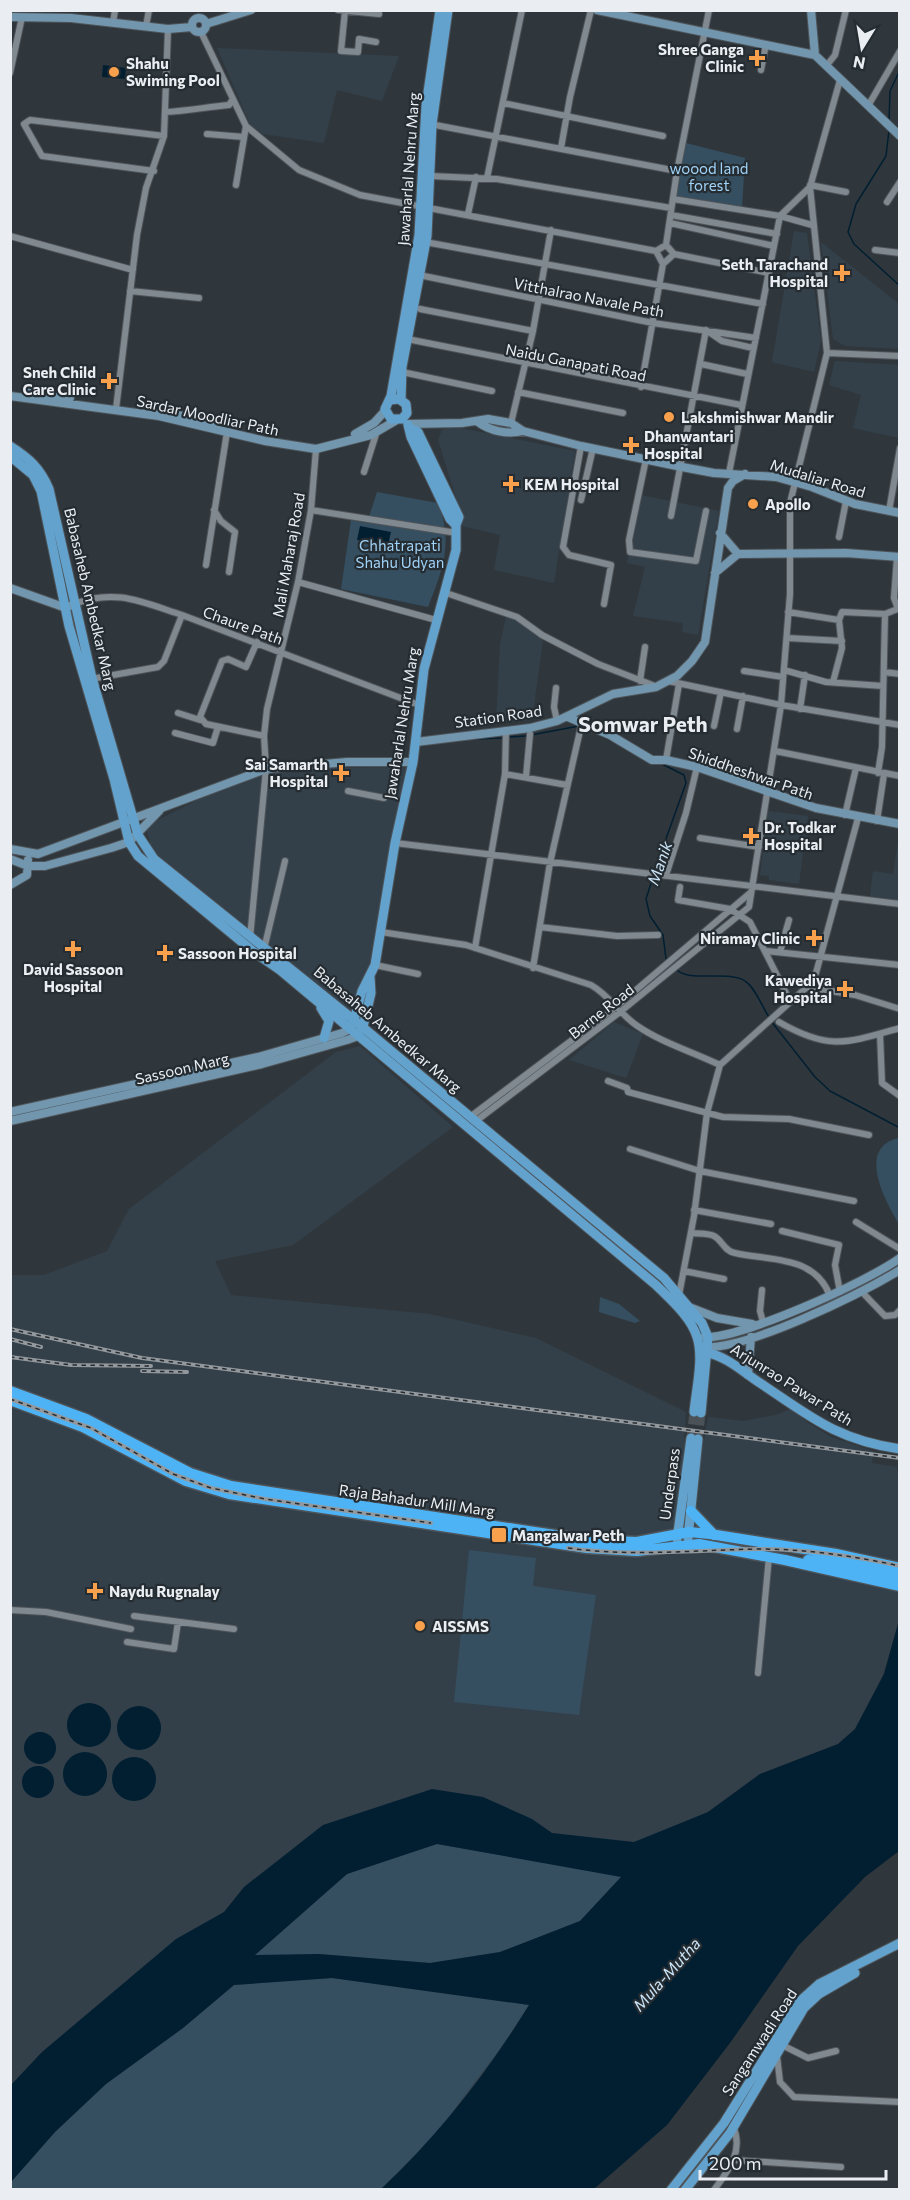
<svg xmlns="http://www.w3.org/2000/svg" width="910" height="2200" viewBox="0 0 910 2200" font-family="Commissioner,sans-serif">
<rect width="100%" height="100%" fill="#2f373c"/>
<!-- built -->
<path fill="#33404a" d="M 217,48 L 399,56 L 382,101 L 337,90 L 324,143 L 263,134 L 250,124 Z
M 794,231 L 807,233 L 821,341 L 814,372 L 772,362 Z
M 821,242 L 899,304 L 899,349 L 845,346 L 833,339 Z
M 835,361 L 899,365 L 899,438 L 853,428 L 861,395 L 829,385 Z
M 451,426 L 575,451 L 554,583 L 494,570 L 500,535 L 462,526 L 461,514 L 438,440 L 442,430 Z
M 641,495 L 719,511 L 698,635 L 682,632 L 683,623 L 633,616 L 645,567 L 627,563 Z
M 506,616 L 516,620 L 543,640 L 532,720 L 496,723 L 500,644 Z
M 412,767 L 378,950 L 353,1013 L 154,859 L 146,826 L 213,792 L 280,768 Z
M 768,811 L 808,816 L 799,884 L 769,880 L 769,876 L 760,875 Z
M 899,836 L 899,900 L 870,896 L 873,871 L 893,874 Z
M 614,1022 L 643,1034 L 626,1078 L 569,1060 Z
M 360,1046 L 453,1127 L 293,1245 L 215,1261 L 231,1295 L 430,1314 L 536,1338 L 686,1412 L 684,1438 L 704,1441 L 708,1417 L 744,1421 L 779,1414 L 792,1408 L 807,1422 L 831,1437 L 873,1451 L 872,1463 L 897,1467 L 900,1500 L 899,1620 L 883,1675 L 855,1729 L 838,1744 L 760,1774 L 708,1812 L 400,2189 L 11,2190 L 11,1275 L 44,1275 L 107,1251 L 129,1209 L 336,1052 Z"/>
<!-- green -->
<path fill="#354f61" d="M 686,143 L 745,158 L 742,208 L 676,197 Z
M 377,492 L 438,503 C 454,542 442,571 428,607 L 341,589 L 351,520 L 367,523 Z
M 899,1138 L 900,1138 L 899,1224 C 885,1201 856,1147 899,1138 Z
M 600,1297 L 619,1304 L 640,1321 L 635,1323 L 599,1312 Z
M 469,1550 L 536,1558 L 533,1586 L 596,1595 L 579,1715 L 454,1702 Z
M 437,1844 L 622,1876 L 580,1921 L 500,1952 L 430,1963 L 319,1954 L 254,1956 L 347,1874 Z
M 332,1978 L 529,2005 L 500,2049 L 435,2135 L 381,2189 L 11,2190 L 11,2182 L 55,2132 L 106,2084 L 183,2028 L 234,1985 Z"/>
<!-- water -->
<path fill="#021f32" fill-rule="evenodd" d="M 103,65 L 126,68 L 125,79 L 102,77 Z
M 360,526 L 391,532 L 388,545 L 357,540 Z
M 899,1620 L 899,1851 L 865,1877 L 798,1946 L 730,2043 L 667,2125 L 594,2189 L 381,2189 C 438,2136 488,2072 529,2005 L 332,1978 L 234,1985 L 183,2028 L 106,2084 L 55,2132 L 11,2182 L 11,2085 L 42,2052 L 176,1939 L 224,1912 L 244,1887 L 323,1825 L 432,1789 L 483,1797 L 532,1819 L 552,1833 L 634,1842 L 708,1812 L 760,1774 L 838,1744 L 855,1729 L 884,1674 ZM 437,1844 L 621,1877 L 580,1921 L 500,1952 L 430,1963 L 319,1954 L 255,1955 L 347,1874 Z
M67 1725a22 22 0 1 1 44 0a22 22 0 1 1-44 0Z
M117 1728a22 22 0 1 1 44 0a22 22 0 1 1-44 0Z
M24 1748a16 16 0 1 1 32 0a16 16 0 1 1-32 0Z
M63 1774a22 22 0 1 1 44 0a22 22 0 1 1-44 0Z
M112 1779a22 22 0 1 1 44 0a22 22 0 1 1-44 0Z
M22 1782a16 16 0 1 1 32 0a16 16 0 1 1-32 0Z"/>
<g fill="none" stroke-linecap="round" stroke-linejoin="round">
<!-- stream -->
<path stroke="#021f32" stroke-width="1.5" d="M 889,122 L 890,91 L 900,70
M 889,130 L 886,156 L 856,204 L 848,232 L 854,244 L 900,286
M 531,735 L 579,726
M 603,736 L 612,741
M 507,737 L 526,736
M 474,739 L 502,738
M 654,872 L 686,783 L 684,775 L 660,763
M 653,877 L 646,899 L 650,916 L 663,935 L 666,959
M 676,969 C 688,983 729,970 745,981 C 755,987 762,1007 769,1017
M 771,1021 L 815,1077 L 830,1091 L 900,1128"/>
<!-- primary-tunnel -->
<path stroke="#4b5257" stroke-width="9" stroke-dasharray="9 4.5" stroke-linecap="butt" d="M 691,1438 L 694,1412
M 698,1439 L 701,1413"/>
<defs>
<path id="street" d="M 338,10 L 379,14
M 345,11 L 341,51 L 358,52 L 359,39 L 376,42
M 113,23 L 115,10
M 146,26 L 149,10
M 201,32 L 246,126 L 299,170 L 360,195 L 656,251
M 827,65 L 835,55 L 846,10
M 761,70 L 766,44
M 10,73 L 22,17
M 503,103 L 663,136
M 868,106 L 900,51
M 165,112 C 187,111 207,107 229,105 L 233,99
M 430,124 L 677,171
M 207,134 L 244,137
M 561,148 L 570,97 L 591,10
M 154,171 L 42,156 L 24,124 L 30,120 L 164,136
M 430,176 L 497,179 L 671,208
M 487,178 L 522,10
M 236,185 L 246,126
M 810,185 L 846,192
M 673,199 L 780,216 L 812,225
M 887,202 L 900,182
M 468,214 L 476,177
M 671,215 L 777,234
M 670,223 L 774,246
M 10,236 L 133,270
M 425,242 L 763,304
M 666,245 L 677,171 L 709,10
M 666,245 L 674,254 L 663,264 L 656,251 Z
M 875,250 L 900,253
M 674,254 L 769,273
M 419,275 L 653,323 L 756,338
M 130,291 L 199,298
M 420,309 L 533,331
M 407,339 L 741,405
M 827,353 L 900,356
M 701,364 L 747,374
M 402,372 L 492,391
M 641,387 L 663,264
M 518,392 L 623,413
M 116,409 L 137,235 L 146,188 L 164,136 L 168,29
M 511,423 L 533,331 L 551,230
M 581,446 L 563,547 L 569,555 L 611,565 L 604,604
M 646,459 L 629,540 L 630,552 L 696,561 L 706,511
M 364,472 L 377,431
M 729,473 L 780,216 L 810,187
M 581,500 L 593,448
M 214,510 L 221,521 L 235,532 L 229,572
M 311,510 L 457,533
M 889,511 L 900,448
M 671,516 L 706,330 L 722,341 L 753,348
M 839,537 L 846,501
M 897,557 L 894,598 L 898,609
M 206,565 L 227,432
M 298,582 L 436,620
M 446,593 L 517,617 L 542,635 L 598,664 L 655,686
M 74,604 C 115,588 142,602 182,615
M 788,612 L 839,620 L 842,612 L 885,614 L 900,608
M 787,638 L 842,641
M 257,642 L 246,667 L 228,659 L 222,661 L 200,717 L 206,724 L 264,736
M 784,670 L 826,682 L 883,686
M 744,671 L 783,677
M 884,672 L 900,674
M 91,679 L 158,667 L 164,661 L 182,615 L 419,705
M 640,681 L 645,647
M 668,681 L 781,705 L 900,725
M 833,682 L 842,648 L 839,620
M 556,688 L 554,707 L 557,721
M 800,709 L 805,675
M 178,713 L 200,720
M 714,726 L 721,692
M 737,729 L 743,696
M 175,733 L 213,743 L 218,727
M 775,751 L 900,776
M 666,760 L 679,684
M 878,773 L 882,747 L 885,614
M 505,774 L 567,785
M 526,777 L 530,734
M 348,791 L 384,798
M 845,815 L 856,768
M 877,821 L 884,774
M 700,838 L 759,847
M 395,843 L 900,904
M 666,875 L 686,813 L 697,767
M 680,887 L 678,900 L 730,909 L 750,922 L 790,1001
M 540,927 L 617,936 L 658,935
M 381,932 L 466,945 L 591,985 C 609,995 619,1013 636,1025 C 660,1042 693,1052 720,1065
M 250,938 L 266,769 L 264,736 L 267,709 L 298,582 L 311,510 L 316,449
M 475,948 L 505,774 L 506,730
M 264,949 L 285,861
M 766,951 L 900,965
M 780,952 L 789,920
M 375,965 L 418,974
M 533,968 L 550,863 L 582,722
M 807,987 L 855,995 L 900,1009
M 779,1022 C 829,1051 847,1043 900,1028
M 880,1034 L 882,1083 L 900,1096
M 608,1081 L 627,1088 L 628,1092 L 723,1117 L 789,1119 L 869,1135
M 470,1117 L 616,1007 L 750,893
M 476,1121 L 620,1012 L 749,907 L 781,705 L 790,594 L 790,503 L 827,353 L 810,187 L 840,80
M 630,1149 L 700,1171 L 854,1201
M 694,1210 L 771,1224
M 856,1222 L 900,1249
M 782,1231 L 839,1245 L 835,1265 L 840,1292
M 691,1233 C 698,1234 708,1233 714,1236 C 722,1240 724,1251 735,1253 C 770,1261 815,1255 830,1296
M 684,1271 L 724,1279
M 762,1290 L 760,1311 L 763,1322
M 862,1292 L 885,1316 L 895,1315 L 900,1310
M 679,1295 L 694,1216 L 707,1113 L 720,1065 L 807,987 L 816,973 L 858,818
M 10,1610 L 46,1612 L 131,1629
M 134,1616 L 234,1629
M 127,1642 L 174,1649 L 178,1622
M 758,1673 L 769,1557
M 782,2045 L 808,2058 L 836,2051
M 777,2056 L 780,2082 L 794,2097 L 900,2102
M 734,2160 L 841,2167
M 714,2190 C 729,2170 744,2151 733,2126"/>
<path id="secondary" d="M 597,10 L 815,55 L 900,136
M 811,10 L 815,55
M 10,17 L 71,18 L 168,29 L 192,27
M192 25a7 7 0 1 1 14 0a7 7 0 1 1-14 0Z
M 206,24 L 251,10
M 26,392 L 70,398
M 10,396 L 159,416 L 265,441 L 316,449 L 371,435 L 395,421
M 157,410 L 214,423
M 478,422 C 490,431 508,435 523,431
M 408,424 L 462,423 L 488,419 L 511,423 L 523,431 L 581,446 L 682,467 L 714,473 L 776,477 L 812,487 L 855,504 L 900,513
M 355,434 L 374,423 L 385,411
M 720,533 L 738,554
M 715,573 L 738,554 L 846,553 L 900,557
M 10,588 L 66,608 L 74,604
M 568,717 L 610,735 L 652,760 L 666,760 L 697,767 L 816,808 L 900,824
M 416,742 L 530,728 L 557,721 L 613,694 L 656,687 L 677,676 L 692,661 L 705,642 L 728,488 L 733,481 L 745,474
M 10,849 L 38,854 L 266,769 L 347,762 L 413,762
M 10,859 L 28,866 L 45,866 L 111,848 L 129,842 L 160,810
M 10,885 L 27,875 L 28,860
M 10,1112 L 258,1057 L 342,1033 L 350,1029 L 353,1023
M 10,1121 L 262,1064 L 347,1040 L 358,1036 L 361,1030
M 689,1307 L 717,1318 L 752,1324
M 704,1337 C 739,1340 869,1281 900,1258
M 700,1347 C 744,1352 860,1294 900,1270
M 748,1375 L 751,1337"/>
<path id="primary" d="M 390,400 L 399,399 L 406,404 L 407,413 L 402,419 L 391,419 L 385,409 L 391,396 L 419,235 L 426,106 L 440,10
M 401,400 L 402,367 L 427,236 L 432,124 L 448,10
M 408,425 L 411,437 L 450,519 L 456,525
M 10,446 C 29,458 40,468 49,489 L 92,678 L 138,835 L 154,859 L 354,1020 L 664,1278 L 702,1323 L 708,1337 L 701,1413
M 10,456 L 33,475 L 41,491 L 69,626 L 114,779 L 129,842 L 138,856 L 254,952 L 280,970 L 656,1285 C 670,1299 691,1317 697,1337 C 704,1358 696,1390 694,1412
M 321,1008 L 329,1021 L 324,1038
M 354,1020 L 362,991 L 375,965 L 395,843 L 413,762 L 424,669 L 456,550 L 456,525 L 459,517 L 418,432 L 411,429
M 363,1027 L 371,993 L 370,977
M 705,1352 C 726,1356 742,1371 760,1383 C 811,1417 837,1440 900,1449
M 688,1538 L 698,1439
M 677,1539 L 691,1438
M 671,2190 L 724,2123 L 800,2001 L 819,1984 L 900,1943
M 685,2190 L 730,2133 L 804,2008 L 819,1994 L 855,1973"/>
<path id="highway" d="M 10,1391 L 86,1419 L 190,1473 L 231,1486 L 588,1540 L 637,1542 L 689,1532 L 710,1534 L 836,1554 L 900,1568
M 10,1400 L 83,1427 L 186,1481 L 229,1494 L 587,1548 L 637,1551 L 699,1544 L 785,1560 L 900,1586
M 691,1511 L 714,1535
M 808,1560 L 834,1563 L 900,1577"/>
</defs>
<!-- street casing -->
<use href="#street" stroke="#4e5459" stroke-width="8"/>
<!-- secondary casing -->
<use href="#secondary" stroke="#4e5459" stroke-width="10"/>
<!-- primary casing -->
<use href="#primary" stroke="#4e5459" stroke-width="11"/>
<!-- highway casing -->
<use href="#highway" stroke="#4e5459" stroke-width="13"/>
<!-- street -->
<use href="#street" stroke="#818990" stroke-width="6"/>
<!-- secondary -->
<use href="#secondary" stroke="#7196ae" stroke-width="8"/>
<!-- primary -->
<use href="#primary" stroke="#62a2cd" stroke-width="9"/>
<!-- highway -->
<use href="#highway" stroke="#4db3f5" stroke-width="10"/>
<defs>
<path id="rail" d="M 10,1329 L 142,1358 L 900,1458
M 10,1339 L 41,1347
M 10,1357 L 71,1365 L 151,1366
M 142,1371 L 187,1372
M 10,1399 L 91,1428 L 173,1474 L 211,1488 L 265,1499 L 431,1523
M 568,1548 C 632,1557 695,1550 759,1549 C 806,1549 854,1556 900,1566"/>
</defs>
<!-- rail casing -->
<use href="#rail" stroke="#93989d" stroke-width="4"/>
<!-- rail -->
<use href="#rail" stroke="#252d32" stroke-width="1.5" stroke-dasharray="4.5" stroke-linecap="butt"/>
</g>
<!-- markers -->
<g fill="#f9a04c" stroke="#252d32" stroke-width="2">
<path d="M754 49h6v6h6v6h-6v6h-6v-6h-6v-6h6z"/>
<circle cx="114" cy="72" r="6"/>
<path d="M839 264h6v6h6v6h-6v6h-6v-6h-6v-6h6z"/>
<path d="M106 372h6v6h6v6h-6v6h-6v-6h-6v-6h6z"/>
<circle cx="669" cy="417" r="6"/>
<path d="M628 436h6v6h6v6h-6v6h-6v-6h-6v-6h6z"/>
<path d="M508 475h6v6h6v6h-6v6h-6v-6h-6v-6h6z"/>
<circle cx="753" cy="504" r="6"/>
<path d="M338 764h6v6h6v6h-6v6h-6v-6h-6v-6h6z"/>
<path d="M748 827h6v6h6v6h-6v6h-6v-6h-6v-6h6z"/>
<path d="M811 929h6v6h6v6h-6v6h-6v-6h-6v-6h6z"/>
<path d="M70 940h6v6h6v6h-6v6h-6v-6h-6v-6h6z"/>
<path d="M162 944h6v6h6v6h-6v6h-6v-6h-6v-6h6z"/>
<path d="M842 980h6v6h6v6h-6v6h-6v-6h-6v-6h6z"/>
<rect x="491" y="1527" width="16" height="16" rx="3"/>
<path d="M92 1582h6v6h6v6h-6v6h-6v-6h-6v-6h6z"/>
<circle cx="420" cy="1626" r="6"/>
</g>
<g text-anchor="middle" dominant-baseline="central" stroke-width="4.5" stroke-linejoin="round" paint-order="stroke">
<!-- poi labels -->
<g font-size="15" font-weight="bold" fill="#eaeef2" stroke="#252d32" text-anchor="start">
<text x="744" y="49" text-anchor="end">Shree Ganga<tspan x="744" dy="17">Clinic</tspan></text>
<text x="126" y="63">Shahu<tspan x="126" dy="17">Swiming Pool</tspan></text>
<text x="828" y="264" text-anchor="end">Seth Tarachand<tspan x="828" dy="17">Hospital</tspan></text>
<text x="96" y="372" text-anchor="end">Sneh Child<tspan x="96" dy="17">Care Clinic</tspan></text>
<text x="681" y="417">Lakshmishwar Mandir</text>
<text x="644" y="436">Dhanwantari<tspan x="644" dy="17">Hospital</tspan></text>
<text x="524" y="484">KEM Hospital</text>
<text x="765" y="504">Apollo</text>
<text x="328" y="764" text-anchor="end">Sai Samarth<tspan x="328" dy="17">Hospital</tspan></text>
<text x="764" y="827">Dr. Todkar<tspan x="764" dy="17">Hospital</tspan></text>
<text x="800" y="938" text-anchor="end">Niramay Clinic</text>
<text x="178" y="953">Sassoon Hospital</text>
<text x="73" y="969" text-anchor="middle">David Sassoon<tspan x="73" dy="17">Hospital</tspan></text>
<text x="832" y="980" text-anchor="end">Kawediya<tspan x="832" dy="17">Hospital</tspan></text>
<text x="512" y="1535">Mangalwar Peth</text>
<text x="109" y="1591">Naydu Rugnalay</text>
<text x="432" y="1626">AISSMS</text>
</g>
<!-- park labels -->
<g font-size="15" fill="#a0d3f8" stroke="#252d32">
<text x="709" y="168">woood land<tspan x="709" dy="17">forest</tspan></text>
<text x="400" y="545">Chhatrapati<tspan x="400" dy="17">Shahu Udyan</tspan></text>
</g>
<!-- street labels -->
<g font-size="15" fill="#eaeef2" stroke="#252d32">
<text transform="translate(408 169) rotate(-86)">Jawaharlal Nehru Marg</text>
<text transform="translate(589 297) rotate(11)">Vitthalrao Navale Path</text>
<text transform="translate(576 362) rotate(11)">Naidu Ganapati Road</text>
<text transform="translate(208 415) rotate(12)">Sardar Moodliar Path</text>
<text transform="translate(818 478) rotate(17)">Mudaliar Road</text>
<text transform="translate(288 555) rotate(-80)">Mali Maharaj Road</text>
<text transform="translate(91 599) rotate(77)">Babasaheb Ambedkar Marg</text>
<text transform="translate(243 625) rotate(20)">Chaure Path</text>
<text transform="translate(498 716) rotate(-8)">Station Road</text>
<text transform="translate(401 723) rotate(-81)">Jawaharlal Nehru Marg</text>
<text transform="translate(751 773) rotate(19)">Shiddheshwar Path</text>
<text transform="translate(601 1011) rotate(-38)">Barne Road</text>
<text transform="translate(388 1029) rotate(40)">Babasaheb Ambedkar Marg</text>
<text transform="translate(182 1068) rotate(-13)">Sassoon Marg</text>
<text transform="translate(792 1384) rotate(32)">Arjunrao Pawar Path</text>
<text transform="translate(669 1484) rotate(-82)">Underpass</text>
<text transform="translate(417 1500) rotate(8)">Raja Bahadur Mill Marg</text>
<text transform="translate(759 2042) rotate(-57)">Sangamwadi Road</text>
</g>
<!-- water labels -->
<g font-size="16" font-style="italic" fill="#cbe4f7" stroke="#252d32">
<text transform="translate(659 863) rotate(-71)">Manik</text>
<text transform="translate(666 1974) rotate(-48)">Mula-Mutha</text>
</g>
<!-- district labels -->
<g font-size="21" font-weight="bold" fill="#eaeef2" stroke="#252d32">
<text x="643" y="723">Somwar Peth</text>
</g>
</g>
<!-- border -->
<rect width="910" height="2200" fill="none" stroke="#eaeef2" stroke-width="24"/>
<!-- north arrow -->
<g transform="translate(862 48) rotate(191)" stroke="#252d32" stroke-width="4.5" paint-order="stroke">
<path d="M0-4.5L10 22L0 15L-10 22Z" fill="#eaeef2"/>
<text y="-9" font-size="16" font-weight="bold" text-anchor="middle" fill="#eaeef2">N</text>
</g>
<!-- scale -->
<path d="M700 2170v9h186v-9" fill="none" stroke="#eaeef2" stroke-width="3"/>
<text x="709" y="2170" font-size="18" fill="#eaeef2" stroke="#252d32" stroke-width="4.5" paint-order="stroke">200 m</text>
</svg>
